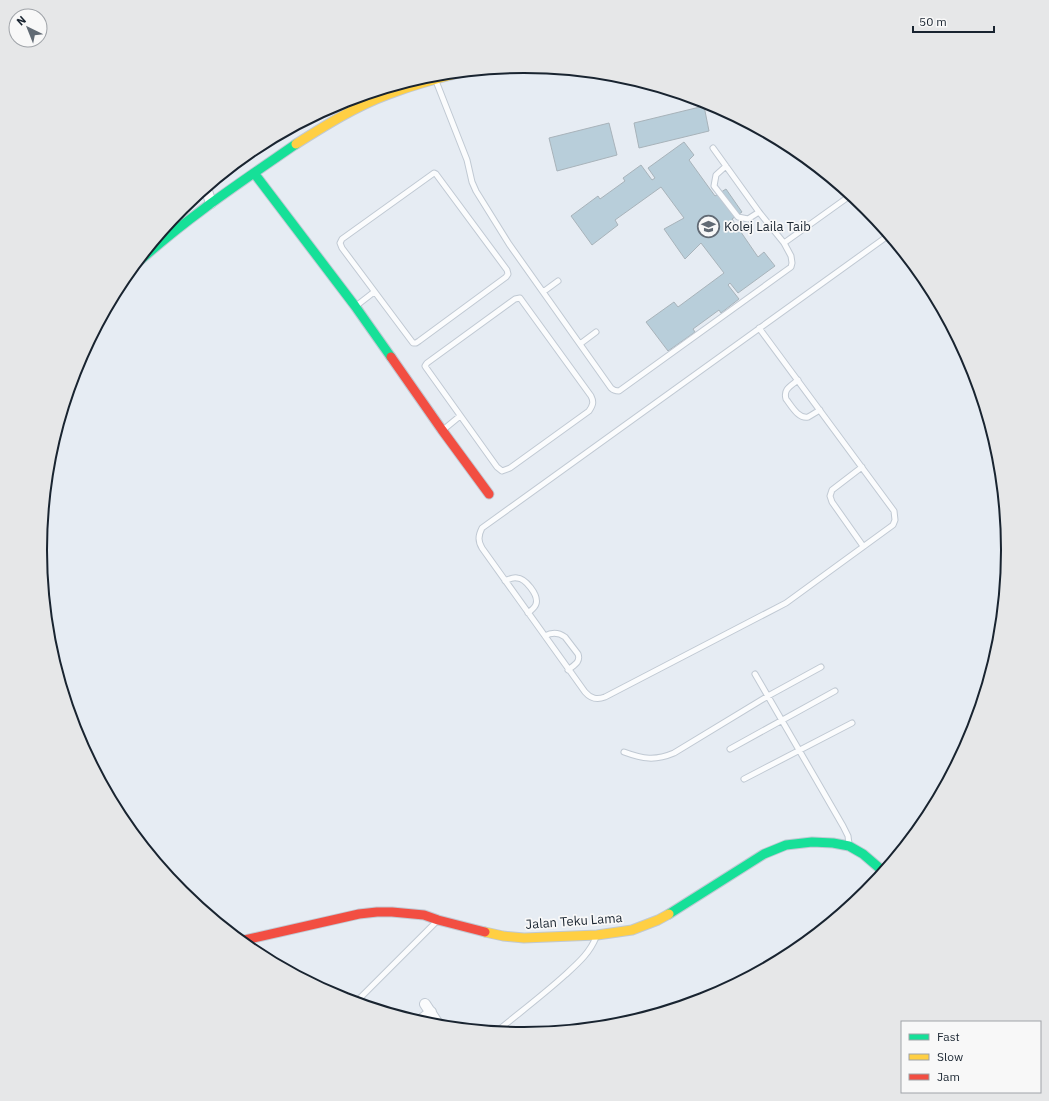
<svg xmlns="http://www.w3.org/2000/svg" width="1049" height="1101" viewBox="0 0 1049 1101" font-family="'IBM Plex Sans',sans-serif">
<rect width="100%" height="100%" fill="#e6ecf3"/>
<!-- building -->
<path fill="#b8ceda" stroke="#a8b3ba" d="M 704,106 L 709,131 L 639,148 L 634,123 Z
M 609,123 L 617,155 L 557,171 L 549,138 Z
M 684,142 L 694,155 L 689,160 L 715,196 L 726,189 L 742,212 L 732,219 L 758,257 L 764,252 L 775,266 L 738,293 L 730,283 L 728,285 L 739,299 L 721,313 L 719,310 L 693,329 L 695,332 L 668,351 L 646,322 L 674,302 L 678,307 L 724,273 L 701,243 L 685,259 L 664,229 L 684,218 L 661,187 L 615,220 L 618,225 L 592,245 L 571,216 L 598,196 L 600,199 L 625,181 L 623,178 L 641,165 L 652,180 L 655,178 L 648,168 Z"/>
<g fill="none" stroke-linecap="round" stroke-linejoin="round">
<defs>
<path id="lane" d="M 436,81 L 467,160 L 472,182 L 476,191 L 509,244 L 611,388 C 614,391 616,391 619,391 L 791,267 L 792,263 L 791,256 L 784,243 L 759,212 L 713,148
M 726,166 L 716,175 L 714,186 L 738,217 L 748,219 L 759,212
M 434,173 L 436,174 L 507,270 L 508,274 L 506,277 L 419,341 L 416,343 L 413,343 L 342,248 L 340,243 L 342,239 Z
M 784,243 L 851,195
M 543,292 L 558,281
M 520,298 L 591,396 C 594,402 593,405 589,411 L 510,468 L 502,471 L 497,467 L 427,369 L 425,366 L 427,363 L 515,299 Z
M 356,306 L 374,292
M 759,328 L 894,511 L 895,520 L 893,525 L 786,603 L 605,697 C 597,700 591,699 585,692 L 482,548 C 478,541 478,536 482,528 L 889,235
M 580,344 L 596,332
M 798,380 C 791,386 783,389 786,399 C 791,405 798,419 808,417 C 812,415 816,412 820,410
M 443,430 L 460,416
M 862,467 L 832,490 L 830,496 L 832,502 L 863,546
M 505,581 C 509,579 513,577 517,578 C 525,578 539,595 536,604 C 535,608 531,610 528,613
M 545,636 C 552,632 558,632 565,637 L 578,654 C 581,662 574,665 568,670
M 755,674 L 843,826 L 848,836 L 849,844
M 730,749 L 835,691
M 624,752 C 643,759 655,761 674,753 L 768,696 L 821,667
M 744,779 L 852,723
M 355,1003 L 436,922
M 496,1032 C 519,1013 543,995 565,975 C 577,964 590,953 596,937"/>
<path id="street" d="M 206,188 L 211,203
M 425,1004 L 440,1027
M 418,1022 L 431,1012"/>
<path id="fast" d="M 254,173 L 355,306 L 391,357
M 135,265 C 185,219 241,182 296,144
M 669,914 L 764,854 L 786,845 L 812,842 L 833,843 L 849,846 L 863,854 L 884,872"/>
<path id="slow" d="M 296,144 C 326,125 356,106 389,94 C 413,85 438,78 463,72
M 485,932 L 503,936 L 524,938 L 597,935 L 632,930 L 658,920 L 669,914"/>
<path id="jam" d="M 391,357 L 442,430 L 489,494
M 240,941 L 359,914 L 377,912 L 392,912 L 424,915 L 438,920 L 485,932"/>
</defs>
<!-- lane casing -->
<use href="#lane" stroke="#c0c9d3" stroke-width="7"/>
<!-- street casing -->
<use href="#street" stroke="#c0c9d3" stroke-width="12"/>
<!-- fast casing -->
<use href="#fast" stroke="#c0c9d3" stroke-width="11"/>
<!-- slow casing -->
<use href="#slow" stroke="#c0c9d3" stroke-width="11"/>
<!-- jam casing -->
<use href="#jam" stroke="#c0c9d3" stroke-width="11"/>
<!-- lane -->
<use href="#lane" stroke="#fbfcfd" stroke-width="5"/>
<!-- street -->
<use href="#street" stroke="#fbfcfd" stroke-width="10"/>
<!-- fast -->
<use href="#fast" stroke="#16e098" stroke-width="9"/>
<!-- slow -->
<use href="#slow" stroke="#ffcf43" stroke-width="9"/>
<!-- jam -->
<use href="#jam" stroke="#f24e42" stroke-width="9"/>
</g>
<!-- icons -->
<defs>
<symbol id="university-ring" viewBox="-11 -11 22 22"><circle r="9.5" fill="#f8f8f8" stroke="#616a74" stroke-width="1.5"/><path d="M0-5L7-2L0 1L-7-2ZM-4 1L0 2.5L4 1V4Q0 6-4 4Z" fill="#616a74"/></symbol>
</defs>
<g fill-rule="evenodd">
<use href="#university-ring" x="696" y="214" width="25" height="25"/>
</g>
<g text-anchor="middle" dominant-baseline="central" stroke-width="3.5" stroke-linejoin="round" paint-order="stroke">
<!-- poi labels -->
<g font-size="13" fill="#192430" stroke="#f8f8f8" text-anchor="start">
<text x="724" y="226">Kolej Laila Taib</text>
</g>
<!-- street labels -->
<g font-size="13" fill="#192430" stroke="#f8f8f8">
<text transform="translate(574 921) rotate(-4)">Jalan Teku Lama</text>
</g>
</g>
<!-- crop -->
<path d="M0 0H1049V1101H0ZM47 550a477 477 0 1 1 954 0a477 477 0 1 1-954 0Z" fill="#e6e7e8" fill-rule="evenodd"/>
<path fill="none" stroke="#192430" stroke-width="2" d="M47 550a477 477 0 1 1 954 0a477 477 0 1 1-954 0Z"/>
<!-- legend -->
<rect x="901" y="1021" width="140" height="72" fill="#f8f8f8" stroke="#9fa3a8"/>
<rect x="909" y="1034" width="20" height="6" fill="#16e098" stroke="#9fa3a8"/>
<text x="937" y="1041" font-size="12" fill="#192430">Fast</text>
<rect x="909" y="1054" width="20" height="6" fill="#ffcf43" stroke="#9fa3a8"/>
<text x="937" y="1061" font-size="12" fill="#192430">Slow</text>
<rect x="909" y="1074" width="20" height="6" fill="#f24e42" stroke="#9fa3a8"/>
<text x="937" y="1081" font-size="12" fill="#192430">Jam</text>
<!-- north arrow -->
<g transform="translate(28 28) rotate(317)"><circle r="19" fill="#f8f8f8" stroke="#9fa3a8"/>
<path d="M0-3L7 15L0 10L-7 15Z" fill="#616a74"/>
<text y="-6" font-size="11" font-weight="bold" text-anchor="middle" fill="#192430">N</text>
</g>
<!-- scale -->
<path d="M913 26v6h81v-6" fill="none" stroke="#192430" stroke-width="2"/>
<text x="919" y="26" font-size="12" fill="#192430" stroke="#f8f8f8" stroke-width="3" paint-order="stroke">50 m</text>
</svg>
